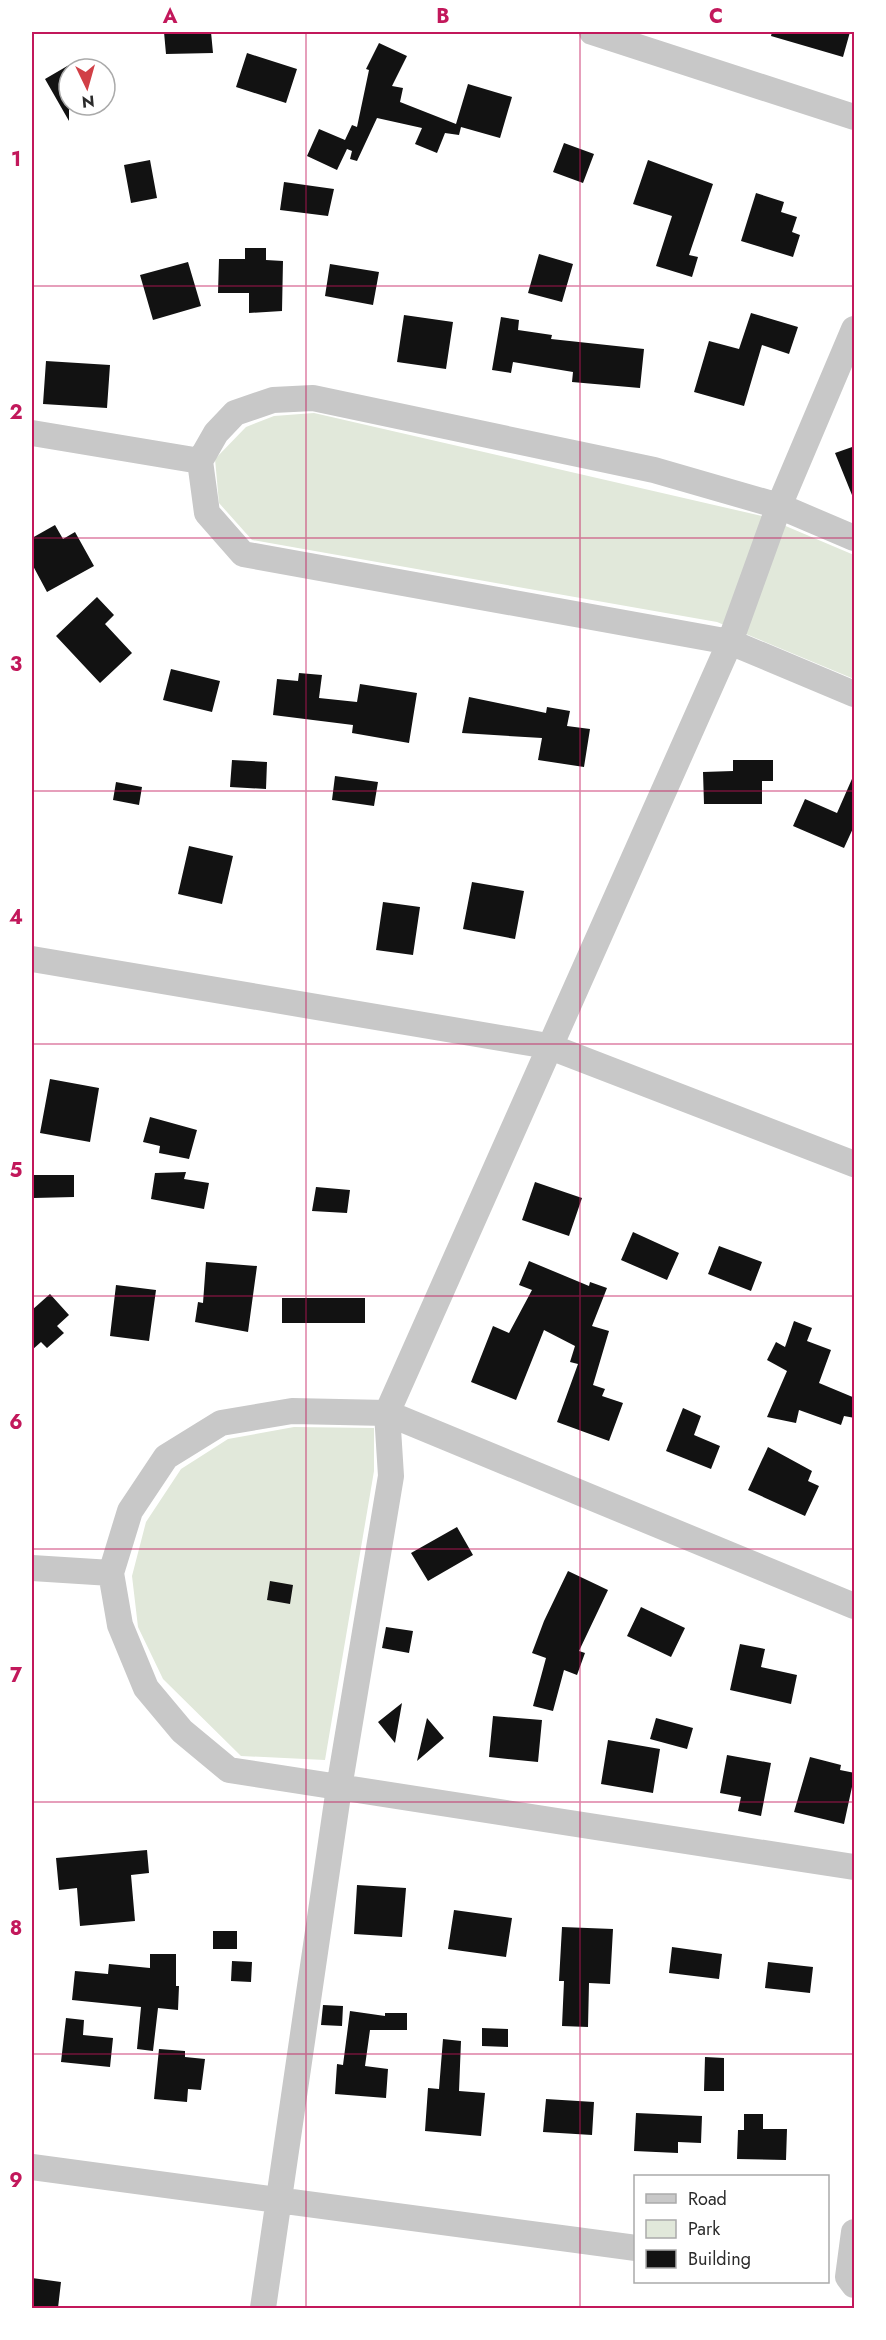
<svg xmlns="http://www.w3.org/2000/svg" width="886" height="2340" viewBox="0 0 886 2340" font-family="Jost,sans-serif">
<rect width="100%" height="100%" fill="#fff"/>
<!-- green -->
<path fill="#e1e8da" d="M 314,413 L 762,516 L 854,555 L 854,679 L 717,622 L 252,540 L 219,503 L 215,459 L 246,427 L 274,416 Z
M 294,1427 L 374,1428 L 374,1471 L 325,1760 L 241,1756 L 163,1679 L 138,1627 L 132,1576 L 146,1522 L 181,1469 L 228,1439 Z"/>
<!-- building -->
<path fill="#121212" d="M 164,32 L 211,32 L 213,53 L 166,54 Z
M 772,32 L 850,32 L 843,57 L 771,36 Z
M 379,43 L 407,56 L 392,86 L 403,88 L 400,102 L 456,124 L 468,84 L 512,97 L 500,138 L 461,127 L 459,135 L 445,133 L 437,153 L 415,144 L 422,128 L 377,118 L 357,161 L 350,159 L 352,151 L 347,149 L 337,170 L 307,156 L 319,129 L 345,140 L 352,125 L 357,127 L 369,70 L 366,69 Z
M 247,53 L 297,69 L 286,103 L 236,87 Z
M 69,65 L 69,121 L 45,79 Z
M 564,143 L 594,154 L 583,183 L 553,172 Z
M 150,160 L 157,198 L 131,203 L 124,165 Z
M 648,160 L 713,184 L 689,255 L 698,257 L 692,277 L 656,266 L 672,216 L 633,204 Z
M 284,182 L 334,189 L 328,216 L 280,210 Z
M 756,193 L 784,202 L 781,212 L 797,217 L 792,232 L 800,235 L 793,257 L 741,241 Z
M 245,248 L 266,248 L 266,260 L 283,261 L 282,311 L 249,313 L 249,293 L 218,293 L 219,259 L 245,259 Z
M 539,254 L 573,264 L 562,302 L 528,293 Z
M 188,262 L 201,306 L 153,320 L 140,275 Z
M 330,264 L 379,272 L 373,305 L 325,296 Z
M 751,313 L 798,327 L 789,354 L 762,345 L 744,406 L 694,392 L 709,341 L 739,349 Z
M 404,315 L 453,322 L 446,369 L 397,362 Z
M 501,317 L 519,320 L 518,330 L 552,335 L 551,339 L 644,349 L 640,388 L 572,382 L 573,372 L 513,362 L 511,373 L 492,370 Z
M 46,361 L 110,365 L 107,408 L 43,404 Z
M 855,446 L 855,500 L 854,500 L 835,453 Z
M 55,525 L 63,539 L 75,532 L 94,566 L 47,592 L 32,564 L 32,538 Z
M 97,597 L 114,615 L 105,624 L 132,653 L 100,683 L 56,636 Z
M 171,669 L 220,681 L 212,712 L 163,700 Z
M 299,673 L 322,675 L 319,698 L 357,702 L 360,684 L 417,693 L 409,743 L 352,733 L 353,725 L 273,715 L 277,679 L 298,681 Z
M 469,697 L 546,713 L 547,707 L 570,711 L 567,726 L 590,729 L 584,767 L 538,760 L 542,738 L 462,733 Z
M 232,760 L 267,762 L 266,789 L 230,787 Z
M 733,760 L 773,760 L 773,781 L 762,781 L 762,804 L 704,804 L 703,772 L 733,771 Z
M 855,772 L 855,824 L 844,848 L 793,826 L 805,799 L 837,813 Z
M 335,776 L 378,782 L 374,806 L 332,800 Z
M 116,782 L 142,787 L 139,805 L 113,800 Z
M 189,846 L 233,856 L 222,904 L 178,894 Z
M 472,882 L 524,891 L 515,939 L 463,929 Z
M 383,902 L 420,907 L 413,955 L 376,950 Z
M 50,1079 L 99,1088 L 90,1142 L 40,1133 Z
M 150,1117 L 197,1130 L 189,1159 L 159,1153 L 160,1146 L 143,1142 Z
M 186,1172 L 184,1179 L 209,1183 L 204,1209 L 151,1199 L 155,1173 Z
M 34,1175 L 74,1175 L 74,1197 L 34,1198 Z
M 535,1182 L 582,1198 L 569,1236 L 522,1220 Z
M 316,1187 L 350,1190 L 347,1213 L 312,1211 Z
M 633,1232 L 679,1253 L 667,1280 L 621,1260 Z
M 719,1246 L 762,1262 L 751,1291 L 708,1274 Z
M 529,1261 L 589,1286 L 590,1282 L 607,1288 L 592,1326 L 609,1331 L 593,1385 L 605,1389 L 602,1396 L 623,1403 L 609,1441 L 557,1422 L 578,1364 L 570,1362 L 575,1346 L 544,1330 L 516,1400 L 471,1382 L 493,1326 L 509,1333 L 532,1290 L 519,1285 Z
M 206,1262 L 257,1266 L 248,1332 L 195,1322 L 198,1302 L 203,1303 Z
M 116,1285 L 156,1290 L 149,1341 L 110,1336 Z
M 50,1294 L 69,1315 L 57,1326 L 64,1333 L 47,1348 L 41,1342 L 32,1350 L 32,1310 Z
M 282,1298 L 365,1298 L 365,1323 L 282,1323 Z
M 794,1321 L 812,1328 L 807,1341 L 831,1350 L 819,1383 L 855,1398 L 855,1418 L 844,1416 L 841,1425 L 799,1410 L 796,1423 L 767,1417 L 787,1371 L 767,1360 L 776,1342 L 785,1347 Z
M 683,1408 L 701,1416 L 694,1435 L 720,1446 L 711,1469 L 666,1451 Z
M 768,1447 L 812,1471 L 808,1481 L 819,1486 L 805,1516 L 748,1490 Z
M 457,1527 L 473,1555 L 428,1581 L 411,1553 Z
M 568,1571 L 608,1590 L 579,1651 L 585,1653 L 577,1675 L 564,1670 L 553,1711 L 533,1706 L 546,1658 L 532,1653 L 544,1621 Z
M 270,1581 L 293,1585 L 290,1604 L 267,1600 Z
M 641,1607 L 685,1628 L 671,1657 L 627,1636 Z
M 386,1627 L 413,1631 L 409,1653 L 382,1648 Z
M 740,1644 L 765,1649 L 761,1667 L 797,1675 L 791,1704 L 730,1690 Z
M 402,1703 L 395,1743 L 378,1722 Z
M 493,1716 L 542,1720 L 538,1762 L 489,1757 Z
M 427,1718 L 444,1738 L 417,1761 Z
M 656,1718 L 693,1728 L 687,1749 L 650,1739 Z
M 608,1740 L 660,1749 L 653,1793 L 601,1784 Z
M 727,1755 L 771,1763 L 761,1816 L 738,1811 L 741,1797 L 720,1793 Z
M 810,1757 L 841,1765 L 840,1770 L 855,1773 L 844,1824 L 794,1812 Z
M 147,1850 L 149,1873 L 131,1875 L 135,1921 L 80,1926 L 77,1888 L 59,1890 L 56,1858 Z
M 357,1885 L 406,1888 L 402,1937 L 354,1934 Z
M 454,1910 L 512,1918 L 506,1957 L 448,1949 Z
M 562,1927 L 613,1929 L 610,1984 L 589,1983 L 588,2027 L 562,2026 L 564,1981 L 559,1981 Z
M 213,1931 L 237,1931 L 237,1949 L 213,1949 Z
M 672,1947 L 722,1954 L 719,1979 L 669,1973 Z
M 150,1954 L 176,1954 L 176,1986 L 179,1986 L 178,2010 L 158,2008 L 153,2051 L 137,2049 L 141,2007 L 72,2000 L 75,1971 L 108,1974 L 109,1964 L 150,1968 Z
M 232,1961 L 252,1962 L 251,1982 L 231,1981 Z
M 768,1962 L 813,1967 L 810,1993 L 765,1988 Z
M 323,2005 L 343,2006 L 342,2026 L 321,2025 Z
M 350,2011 L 385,2016 L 385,2013 L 407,2013 L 407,2030 L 370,2030 L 365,2066 L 388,2069 L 386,2098 L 335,2094 L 337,2064 L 343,2065 Z
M 66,2018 L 84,2020 L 83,2035 L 113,2038 L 110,2067 L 61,2062 Z
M 482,2028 L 508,2029 L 508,2047 L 482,2046 Z
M 443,2039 L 461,2041 L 459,2091 L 485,2093 L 481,2136 L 425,2131 L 428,2088 L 439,2089 Z
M 159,2049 L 185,2051 L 185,2057 L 205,2059 L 201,2090 L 188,2089 L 187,2102 L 154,2099 Z
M 705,2057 L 724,2058 L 724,2091 L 704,2091 Z
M 546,2099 L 594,2102 L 592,2135 L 543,2132 Z
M 636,2113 L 702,2116 L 701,2143 L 678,2142 L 678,2153 L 634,2151 Z
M 744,2114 L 763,2114 L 763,2129 L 787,2129 L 786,2160 L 737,2159 L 738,2130 L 744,2130 Z
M 32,2278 L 61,2282 L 58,2308 L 32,2306 Z"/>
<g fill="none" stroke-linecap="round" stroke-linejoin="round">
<!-- street -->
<path stroke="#c8c8c8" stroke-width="26" d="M 592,32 L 854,117
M 32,433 L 200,461
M 854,538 L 779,506 L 654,470 L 313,398 L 273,400 L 235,413 L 216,433 L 200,461 L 207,513 L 243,554 L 730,642 L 854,694
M 32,959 L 548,1046 L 854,1164
M 32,1568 L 111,1573
M 854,1606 L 387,1413 L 292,1411 L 221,1423 L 166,1457 L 130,1511 L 111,1573 L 120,1625 L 146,1688 L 182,1731 L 229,1770 L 854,1867
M 32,2167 L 636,2248
M 854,2232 L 848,2277 L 854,2285
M 263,2308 L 339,1788 L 391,1476 L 387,1413 L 730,642 L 779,506 L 854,329"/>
</g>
<!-- grid -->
<path fill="none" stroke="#c2185b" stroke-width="1.5" stroke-opacity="0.55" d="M 306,32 L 306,2308M 580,32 L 580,2308M 32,286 L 854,286M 32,538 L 854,538M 32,791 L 854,791M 32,1044 L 854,1044M 32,1296 L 854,1296M 32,1549 L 854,1549M 32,1802 L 854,1802M 32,2054 L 854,2054"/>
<!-- border -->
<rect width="886" height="2340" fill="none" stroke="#ffffff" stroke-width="66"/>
<!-- legend -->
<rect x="634" y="2175" width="195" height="108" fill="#ffffff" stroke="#aaaaaa" stroke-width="1.5"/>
<rect x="646" y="2194" width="30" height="9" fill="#c8c8c8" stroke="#aaaaaa" stroke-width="1.5"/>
<text x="688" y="2205" font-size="18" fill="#2b2b2b">Road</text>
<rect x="646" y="2220" width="30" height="18" fill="#e1e8da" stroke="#aaaaaa" stroke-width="1.5"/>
<text x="688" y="2235" font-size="18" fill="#2b2b2b">Park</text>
<rect x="646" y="2250" width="30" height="18" fill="#121212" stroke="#aaaaaa" stroke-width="1.5"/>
<text x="688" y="2265" font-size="18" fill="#2b2b2b">Building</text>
<!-- north arrow -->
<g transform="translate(87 87) rotate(175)"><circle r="28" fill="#ffffff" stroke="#aaaaaa" stroke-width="1.5"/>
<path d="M0-4.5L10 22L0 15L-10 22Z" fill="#d13f46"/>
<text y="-9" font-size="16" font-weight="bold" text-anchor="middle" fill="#2b2b2b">N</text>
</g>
<rect x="33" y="33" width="820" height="2274" fill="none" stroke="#c2185b" stroke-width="2"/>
<g font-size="20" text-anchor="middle" font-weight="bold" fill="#c2185b">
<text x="170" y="23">A</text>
<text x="443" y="23">B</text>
<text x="716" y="23">C</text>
<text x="16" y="166">1</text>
<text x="16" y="419">2</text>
<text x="16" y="671">3</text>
<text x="16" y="924">4</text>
<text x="16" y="1177">5</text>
<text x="16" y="1429">6</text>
<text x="16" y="1682">7</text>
<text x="16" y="1935">8</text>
<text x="16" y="2187">9</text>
</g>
</svg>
